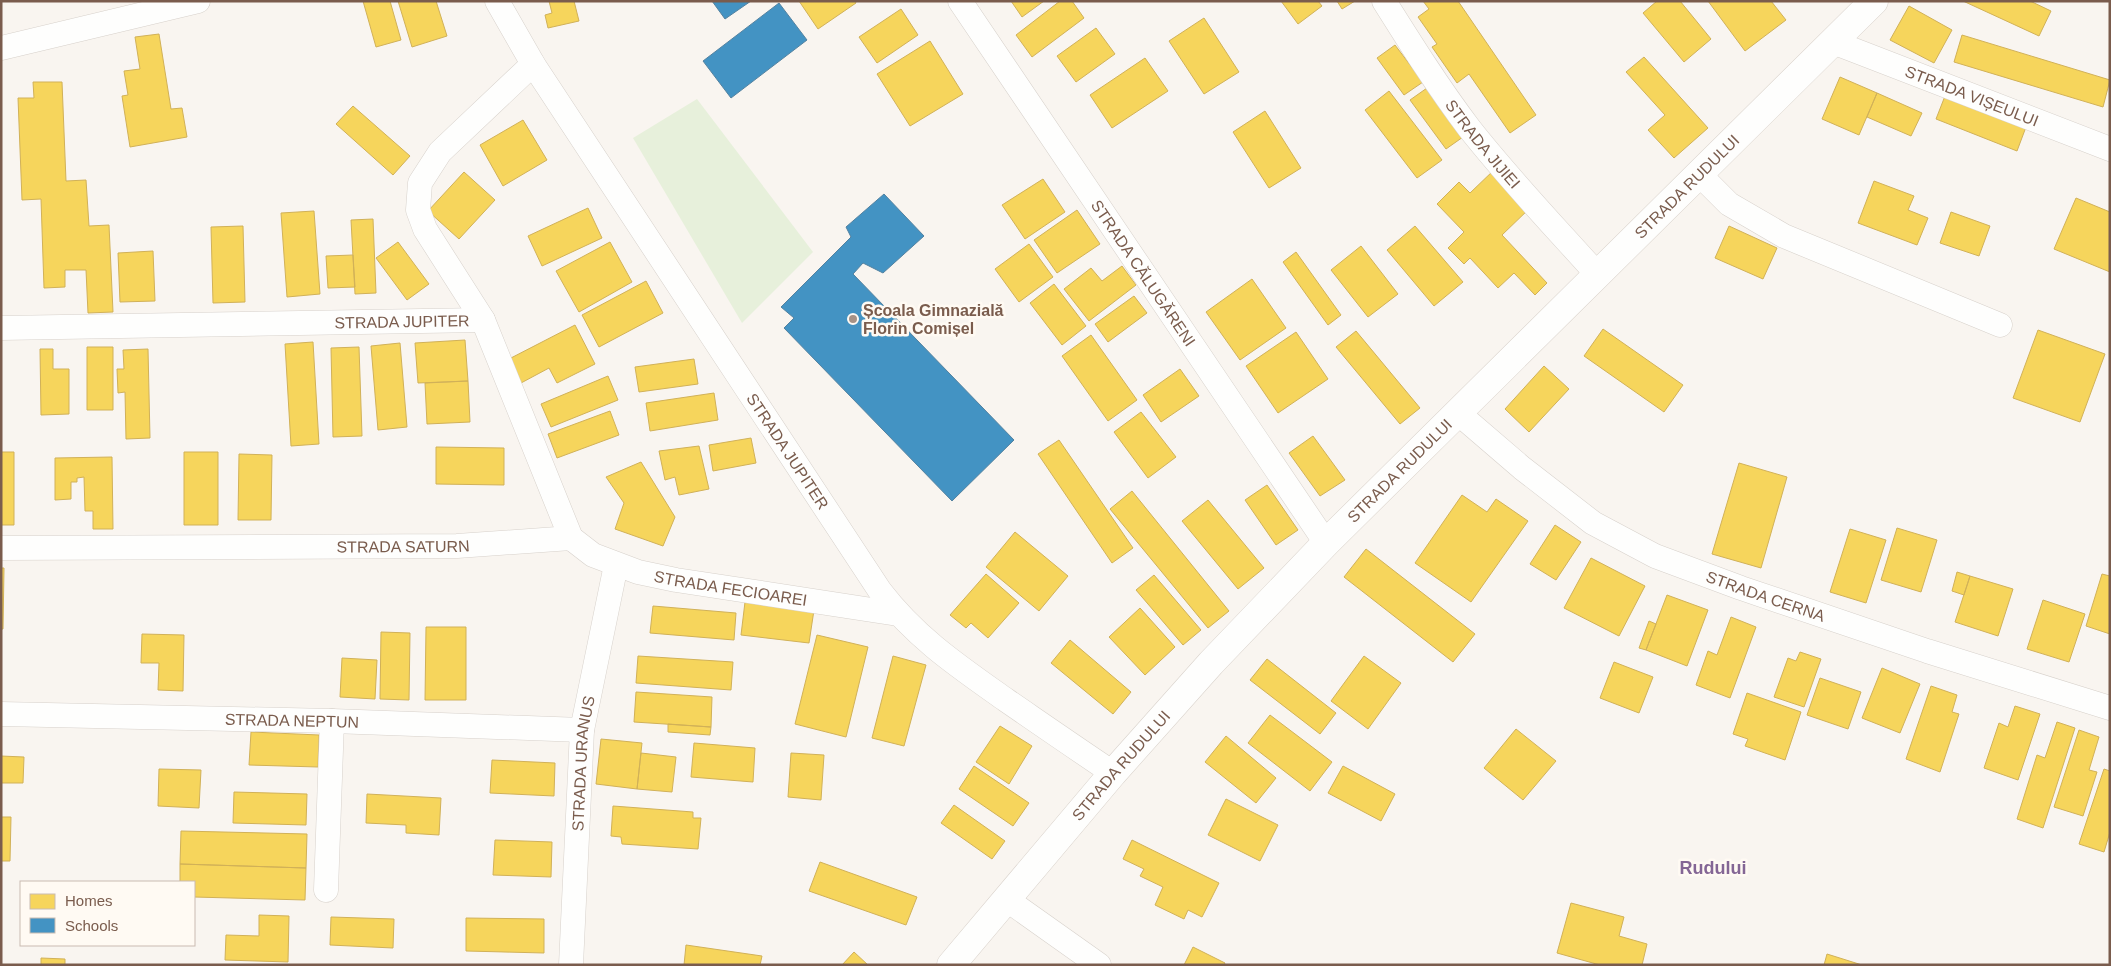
<svg xmlns="http://www.w3.org/2000/svg" width="2111" height="966" viewBox="0 0 2111 966" font-family="Helvetica,sans-serif">
<rect width="100%" height="100%" fill="#f9f5f0"/>
<!-- green -->
<path fill="#e7f0db" d="M 697,99 L 813,252 L 742,323 L 633,138 Z"/>
<!-- homes -->
<path fill="#f6d55c" stroke="#d1b158" d="M 363,1 L 390,1 L 401,40 L 376,47 Z
M 398,1 L 436,1 L 447,36 L 412,47 Z
M 549,1 L 574,1 L 579,21 L 548,28 L 545,15 L 552,13 Z
M 799,1 L 855,1 L 856,3 L 818,29 Z
M 1011,1 L 1044,1 L 1022,17 Z
M 1060,1 L 1072,1 L 1084,18 L 1032,57 L 1016,35 Z
M 1281,1 L 1318,1 L 1322,6 L 1298,24 Z
M 1337,1 L 1355,1 L 1342,9 Z
M 1423,1 L 1458,1 L 1536,115 L 1510,133 L 1469,74 L 1457,83 L 1432,47 L 1437,44 L 1418,17 L 1429,9 Z
M 1657,1 L 1680,1 L 1711,39 L 1684,62 L 1643,13 Z
M 1708,1 L 1771,1 L 1786,20 L 1745,51 Z
M 1963,1 L 2030,1 L 2051,11 L 2039,36 Z
M 1909,6 L 1952,30 L 1934,63 L 1890,40 Z
M 901,9 L 918,35 L 877,63 L 859,37 Z
M 1204,18 L 1239,72 L 1204,94 L 1169,41 Z
M 1096,28 L 1115,54 L 1076,82 L 1057,56 Z
M 159,34 L 171,109 L 182,108 L 187,137 L 130,147 L 122,96 L 128,95 L 124,71 L 140,69 L 135,37 Z
M 1962,35 L 2110,80 L 2103,107 L 1954,62 Z
M 930,41 L 963,94 L 910,126 L 877,74 Z
M 1395,45 L 1423,82 L 1404,95 L 1377,58 Z
M 1644,57 L 1708,128 L 1674,158 L 1648,130 L 1665,115 L 1626,72 Z
M 1145,58 L 1168,91 L 1112,128 L 1090,95 Z
M 1840,77 L 1877,93 L 1859,135 L 1822,119 Z
M 33,82 L 62,82 L 66,181 L 86,180 L 89,226 L 109,225 L 113,312 L 88,313 L 86,270 L 65,270 L 65,287 L 44,288 L 41,199 L 22,200 L 18,98 L 34,98 Z
M 1427,88 L 1463,137 L 1446,149 L 1410,100 Z
M 1389,91 L 1442,160 L 1417,178 L 1365,110 Z
M 1877,93 L 1922,113 L 1911,136 L 1867,117 Z
M 1945,96 L 2026,127 L 2017,151 L 1936,119 Z
M 353,106 L 410,156 L 393,175 L 336,124 Z
M 1265,111 L 1301,168 L 1269,188 L 1233,132 Z
M 523,120 L 547,160 L 503,186 L 480,145 Z
M 1495,169 L 1531,207 L 1502,235 L 1547,283 L 1535,295 L 1514,273 L 1498,288 L 1470,258 L 1464,264 L 1448,248 L 1464,232 L 1437,204 L 1459,182 L 1470,193 Z
M 464,172 L 495,200 L 459,239 L 428,211 Z
M 1043,179 L 1065,212 L 1025,239 L 1002,205 Z
M 1874,181 L 1914,196 L 1908,210 L 1928,218 L 1917,245 L 1858,223 Z
M 2076,198 L 2110,212 L 2110,272 L 2054,249 Z
M 588,208 L 602,238 L 542,266 L 528,236 Z
M 1077,210 L 1100,244 L 1057,273 L 1034,240 Z
M 314,211 L 320,294 L 287,297 L 281,213 Z
M 1951,212 L 1990,226 L 1979,256 L 1940,243 Z
M 373,219 L 376,293 L 355,294 L 351,220 Z
M 243,226 L 245,302 L 213,303 L 211,227 Z
M 1415,226 L 1463,282 L 1434,306 L 1387,250 Z
M 1729,226 L 1777,248 L 1763,279 L 1715,258 Z
M 398,242 L 429,284 L 407,300 L 376,258 Z
M 610,242 L 632,282 L 579,312 L 556,271 Z
M 1029,244 L 1053,277 L 1019,302 L 995,269 Z
M 1361,246 L 1398,294 L 1368,317 L 1331,270 Z
M 153,251 L 155,301 L 120,302 L 118,253 Z
M 1296,252 L 1341,315 L 1328,325 L 1283,262 Z
M 353,255 L 355,287 L 328,288 L 326,256 Z
M 1122,266 L 1136,285 L 1089,321 L 1064,289 L 1091,268 L 1102,281 Z
M 1252,279 L 1286,328 L 1240,360 L 1206,312 Z
M 646,281 L 663,313 L 599,347 L 582,315 Z
M 1054,284 L 1086,326 L 1062,345 L 1030,303 Z
M 1134,296 L 1147,313 L 1108,342 L 1095,324 Z
M 575,325 L 595,364 L 557,383 L 549,368 L 521,383 L 509,359 Z
M 1603,329 L 1683,385 L 1664,412 L 1584,356 Z
M 2038,330 L 2105,354 L 2080,422 L 2013,398 Z
M 1356,331 L 1420,408 L 1400,424 L 1336,347 Z
M 1296,332 L 1328,379 L 1278,413 L 1246,366 Z
M 1091,335 L 1137,400 L 1108,421 L 1062,356 Z
M 465,340 L 468,381 L 418,383 L 415,343 Z
M 313,342 L 319,444 L 291,446 L 285,344 Z
M 400,343 L 407,427 L 378,430 L 371,346 Z
M 87,347 L 113,347 L 113,410 L 87,410 Z
M 359,347 L 362,436 L 333,437 L 331,348 Z
M 40,349 L 53,349 L 53,369 L 69,369 L 69,414 L 41,415 Z
M 148,349 L 150,438 L 126,439 L 125,392 L 118,393 L 117,369 L 124,369 L 123,350 Z
M 694,359 L 698,384 L 639,392 L 635,367 Z
M 1544,366 L 1569,389 L 1529,432 L 1505,409 Z
M 1180,369 L 1199,396 L 1161,422 L 1143,395 Z
M 608,376 L 618,400 L 551,427 L 541,404 Z
M 468,381 L 470,422 L 427,424 L 425,383 Z
M 714,393 L 718,420 L 650,431 L 646,403 Z
M 610,411 L 619,435 L 557,458 L 548,434 Z
M 1141,412 L 1176,457 L 1148,478 L 1114,432 Z
M 1313,436 L 1345,480 L 1320,496 L 1289,453 Z
M 751,438 L 756,463 L 713,471 L 709,445 Z
M 1059,440 L 1133,548 L 1112,563 L 1038,454 Z
M 699,446 L 709,489 L 679,495 L 675,477 L 665,480 L 659,451 Z
M 436,447 L 504,448 L 504,485 L 436,484 Z
M 1,452 L 14,452 L 14,525 L 1,525 Z
M 184,452 L 218,452 L 218,525 L 184,525 Z
M 239,454 L 272,455 L 271,520 L 238,520 Z
M 112,457 L 113,529 L 93,529 L 93,511 L 85,511 L 84,477 L 77,478 L 77,482 L 71,482 L 71,499 L 55,500 L 55,458 Z
M 641,462 L 675,517 L 663,546 L 615,529 L 624,503 L 606,477 Z
M 1739,463 L 1787,477 L 1761,568 L 1712,554 Z
M 1267,485 L 1298,530 L 1276,545 L 1245,500 Z
M 1132,491 L 1229,611 L 1208,628 L 1110,509 Z
M 1462,495 L 1487,512 L 1496,499 L 1528,521 L 1471,602 L 1415,563 Z
M 1208,500 L 1264,568 L 1238,589 L 1182,521 Z
M 1555,525 L 1581,542 L 1556,580 L 1530,564 Z
M 1897,528 L 1937,540 L 1921,592 L 1881,580 Z
M 1850,529 L 1886,540 L 1866,603 L 1830,592 Z
M 1015,532 L 1068,576 L 1039,611 L 986,567 Z
M 1366,549 L 1475,634 L 1453,662 L 1344,577 Z
M 1591,558 L 1645,586 L 1619,636 L 1564,608 Z
M 1,568 L 4,568 L 3,629 L 1,629 Z
M 1957,572 L 1970,576 L 1964,595 L 1952,591 Z
M 986,574 L 1019,603 L 988,638 L 971,623 L 966,628 L 950,615 Z
M 2102,574 L 2110,576 L 2110,634 L 2086,626 Z
M 1154,575 L 1201,630 L 1183,645 L 1136,590 Z
M 1970,576 L 2013,589 L 1998,636 L 1955,622 Z
M 1667,595 L 1708,610 L 1687,666 L 1646,650 Z
M 2043,600 L 2085,614 L 2069,662 L 2027,649 Z
M 745,602 L 814,610 L 809,643 L 741,635 Z
M 653,606 L 736,613 L 734,640 L 650,633 Z
M 1140,608 L 1175,647 L 1145,675 L 1109,637 Z
M 1731,617 L 1756,627 L 1730,698 L 1696,685 L 1708,651 L 1717,655 Z
M 1649,621 L 1656,624 L 1646,650 L 1639,648 Z
M 426,627 L 466,627 L 466,700 L 425,700 Z
M 381,632 L 410,633 L 409,700 L 380,699 Z
M 142,634 L 184,635 L 183,691 L 158,690 L 159,663 L 141,663 Z
M 817,635 L 868,647 L 846,737 L 795,724 Z
M 1070,640 L 1131,692 L 1113,714 L 1051,663 Z
M 1800,652 L 1821,659 L 1804,707 L 1774,697 L 1788,658 L 1796,661 Z
M 638,656 L 733,662 L 731,690 L 636,683 Z
M 893,656 L 926,665 L 904,746 L 872,738 Z
M 1364,656 L 1401,683 L 1368,729 L 1331,701 Z
M 342,658 L 377,660 L 375,699 L 340,697 Z
M 1267,659 L 1336,713 L 1320,734 L 1250,680 Z
M 1614,662 L 1653,677 L 1639,713 L 1600,698 Z
M 1882,668 L 1920,684 L 1900,733 L 1862,718 Z
M 1820,678 L 1861,692 L 1848,729 L 1807,715 Z
M 1931,686 L 1957,695 L 1952,712 L 1959,714 L 1940,772 L 1906,759 Z
M 636,692 L 712,697 L 711,727 L 634,722 Z
M 1747,693 L 1801,712 L 1785,760 L 1745,746 L 1748,739 L 1733,734 Z
M 2015,706 L 2040,714 L 2018,780 L 1984,768 L 1999,723 L 2008,727 Z
M 1270,715 L 1332,762 L 1310,791 L 1248,743 Z
M 2057,722 L 2075,728 L 2043,828 L 2017,819 L 2037,755 L 2045,758 Z
M 668,724 L 711,727 L 710,735 L 668,732 Z
M 1000,726 L 1032,746 L 1009,784 L 976,762 Z
M 1516,729 L 1556,761 L 1523,800 L 1484,768 Z
M 2079,730 L 2099,737 L 2089,770 L 2097,772 L 2083,816 L 2054,807 Z
M 251,732 L 319,735 L 318,767 L 249,765 Z
M 1226,736 L 1276,778 L 1256,803 L 1205,762 Z
M 601,739 L 642,743 L 637,789 L 596,784 Z
M 694,743 L 755,748 L 753,782 L 691,777 Z
M 641,753 L 676,757 L 672,792 L 637,789 Z
M 791,753 L 824,755 L 821,800 L 788,797 Z
M 1,756 L 24,757 L 23,783 L 1,783 Z
M 492,760 L 555,763 L 554,796 L 490,793 Z
M 974,766 L 1029,803 L 1013,826 L 959,789 Z
M 1343,766 L 1395,794 L 1381,821 L 1328,793 Z
M 159,769 L 201,770 L 199,808 L 158,806 Z
M 2104,769 L 2110,771 L 2110,832 L 2104,852 L 2079,844 Z
M 234,792 L 307,794 L 306,825 L 233,823 Z
M 367,794 L 441,798 L 439,835 L 406,833 L 406,825 L 366,823 Z
M 1226,799 L 1278,825 L 1260,861 L 1208,835 Z
M 954,805 L 1005,841 L 992,859 L 941,823 Z
M 613,806 L 693,812 L 693,818 L 701,818 L 698,849 L 622,844 L 621,837 L 611,836 Z
M 1,817 L 11,817 L 10,861 L 1,861 Z
M 181,831 L 307,834 L 306,868 L 180,864 Z
M 495,840 L 552,842 L 551,877 L 493,875 Z
M 1132,840 L 1219,883 L 1202,917 L 1188,910 L 1184,919 L 1155,905 L 1163,887 L 1140,876 L 1144,869 L 1123,859 Z
M 820,862 L 917,897 L 906,925 L 809,891 Z
M 180,864 L 306,868 L 305,900 L 194,897 L 194,882 L 180,882 Z
M 1571,903 L 1624,917 L 1619,936 L 1647,944 L 1642,965 L 1600,965 L 1557,953 Z
M 259,915 L 289,916 L 288,962 L 225,960 L 226,935 L 259,936 Z
M 331,917 L 394,919 L 393,948 L 330,945 Z
M 466,918 L 544,919 L 544,953 L 466,951 Z
M 686,945 L 762,956 L 760,965 L 684,965 Z
M 1193,947 L 1225,963 L 1224,965 L 1184,965 Z
M 854,952 L 868,965 L 842,965 Z
M 1827,954 L 1862,965 L 1824,965 Z
M 41,958 L 65,959 L 65,965 L 41,965 Z"/>
<!-- schools -->
<path fill="#4393c3" stroke="#5482a0" d="M 712,1 L 751,1 L 725,19 Z
M 779,3 L 807,40 L 731,98 L 703,61 Z
M 884,194 L 924,236 L 883,273 L 863,263 L 853,274 L 1014,440 L 952,501 L 784,328 L 794,318 L 781,307 L 851,237 L 846,227 Z"/>
<g fill="none" stroke-linecap="round" stroke-linejoin="round">
<defs>
<g id="minor">
<path id="s1" d="M 497,1 L 533,64 L 880,591 C 916,638 958,666 1006,700 C 1041,724 1077,749 1113,773"/>
<path id="s2" d="M 960,1 L 1326,543"/>
<path id="s3" d="M 1384,1 C 1411,44 1438,87 1469,128 C 1509,179 1554,226 1597,274"/>
<path id="s4" d="M 1833,42 L 2110,149"/>
<path d="M 1,48 L 198,1"/>
<path d="M 533,64 L 440,152 L 420,183 L 418,210 L 425,229 L 483,320 L 571,538"/>
<path d="M 1699,174 L 1729,204 L 1784,236 L 2000,325"/>
<path id="s5" d="M 1,328 L 483,320"/>
<path id="s6" d="M 1458,413 L 1522,468 L 1593,523 L 1655,556 L 1741,588 L 1927,651 L 2110,708"/>
<path id="s7" d="M 571,538 L 593,555 L 638,572 L 676,580 L 898,614"/>
<path id="s8" d="M 1,548 L 457,546 L 571,538"/>
<path id="s9" d="M 1,714 L 332,721 L 582,730"/>
<path d="M 326,890 L 332,721"/>
<path d="M 1006,899 L 1099,965"/>
<path id="s10" d="M 571,965 L 582,730 L 616,565"/>
</g>
<g id="secondary">
<path id="s11" d="M 951,965 L 1113,773 L 1211,663 L 1326,543 L 1874,1"/>
</g>
</defs>
<!-- minor casing -->
<use href="#minor" stroke="#d7d1cb" stroke-width="25"/>
<!-- secondary casing -->
<use href="#secondary" stroke="#d9d2cb" stroke-width="29"/>
<!-- minor -->
<use href="#minor" stroke="#fefefd" stroke-width="24"/>
<!-- secondary -->
<use href="#secondary" stroke="#fefefd" stroke-width="28"/>
</g>
<!-- markers -->
<circle fill="#a69286" stroke="#fffaf3" stroke-width="2" cx="853" cy="319" r="5"/>
<g text-anchor="middle" dominant-baseline="central" stroke-width="5" stroke-linejoin="round" paint-order="stroke">
<!-- street labels -->
<g font-size="16" fill="#7a5c4d" stroke="#fffaf3">
<text stroke="none"><textPath href="#s4" startOffset="149">STRADA VIȘEULUI</textPath></text>
<text stroke="none"><textPath href="#s3" startOffset="174">STRADA JIJIEI</textPath></text>
<text stroke="none"><textPath href="#s11" startOffset="1072">STRADA RUDULUI</textPath></text>
<text stroke="none"><textPath href="#s2" startOffset="328">STRADA CĂLUGĂRENI</textPath></text>
<text stroke="none"><textPath href="#s5" startOffset="401">STRADA JUPITER</textPath></text>
<text stroke="none"><textPath href="#s1" startOffset="536">STRADA JUPITER</textPath></text>
<text stroke="none"><textPath href="#s11" startOffset="668">STRADA RUDULUI</textPath></text>
<text stroke="none"><textPath href="#s8" startOffset="402">STRADA SATURN</textPath></text>
<text stroke="none"><textPath href="#s7" startOffset="170">STRADA FECIOAREI</textPath></text>
<text stroke="none"><textPath href="#s6" startOffset="362">STRADA CERNA</textPath></text>
<text stroke="none"><textPath href="#s9" startOffset="291">STRADA NEPTUN</textPath></text>
<text stroke="none"><textPath href="#s10" startOffset="202">STRADA URANUS</textPath></text>
<text stroke="none"><textPath href="#s11" startOffset="262">STRADA RUDULUI</textPath></text>
</g>
<!-- poi labels -->
<g font-size="16" font-weight="bold" fill="#7a5c4d" stroke="#fffaf3" text-anchor="start">
<text x="863" y="310">Școala Gimnazială<tspan x="863" dy="18">Florin Comișel</tspan></text>
</g>
<!-- neighbourhood labels -->
<g font-size="18" font-weight="bold" fill="#846695" stroke="#fffaf3">
<text x="1713" y="868">Rudului</text>
</g>
</g>
<!-- border -->
<rect width="2111" height="966" fill="none" stroke="#7a5c4d" stroke-width="5"/>
<!-- legend -->
<rect x="20" y="881" width="175" height="65" fill="#fffaf3" stroke="#cabbb1"/>
<rect x="30" y="894" width="25" height="15" fill="#f6d55c" stroke="#cabbb1"/>
<text x="65" y="906" font-size="15" fill="#7a5c4d">Homes</text>
<rect x="30" y="918" width="25" height="15" fill="#4393c3" stroke="#cabbb1"/>
<text x="65" y="931" font-size="15" fill="#7a5c4d">Schools</text>
</svg>
